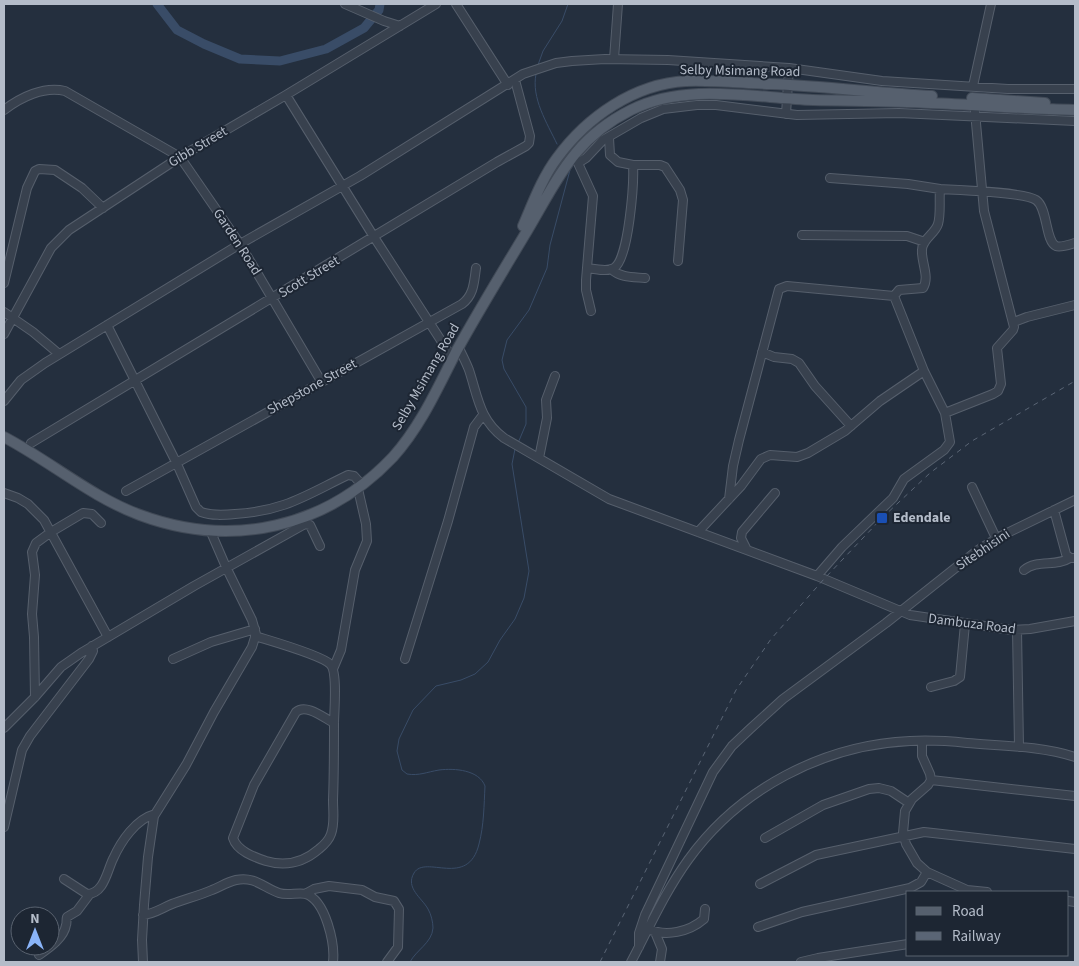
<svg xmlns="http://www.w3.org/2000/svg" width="1079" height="966" viewBox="0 0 1079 966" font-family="'Source Sans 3',sans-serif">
<rect width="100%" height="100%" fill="#242f3e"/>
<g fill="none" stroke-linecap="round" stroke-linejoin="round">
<!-- stream -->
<path stroke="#394c67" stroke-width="1" d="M 538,65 L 543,51 L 562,21 L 568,4
M 536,74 C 531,98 547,123 557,144
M 518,443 L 526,424 L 526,407 L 504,369 L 502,360 L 507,340 L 529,310 L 547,268 L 550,245 L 570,170
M 410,962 C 416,950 432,943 433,928 C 433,922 431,914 428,909 C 422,898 405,888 414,873 C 425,854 468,889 479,844 C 484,825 484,805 485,786 C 479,770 455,768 439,770 C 427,772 419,776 407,774 L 402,770 L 397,751 L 399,739 L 413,710 L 436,686 L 461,680 L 475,674 L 488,662 L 500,640 L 515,619 L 524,598 L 529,571 L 512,464 L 515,449"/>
<!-- river -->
<path stroke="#394c67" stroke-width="9" d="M 157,4 L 177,30 L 204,44 L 240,59 L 280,61 L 326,49 L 364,28 L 379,10 L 380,4"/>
<defs>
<path id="minor" d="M 345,4 L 384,21 L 400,26
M 456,4 L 508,85
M 614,59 L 618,4
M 973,86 L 991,4
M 286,95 L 374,237 L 453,359
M 4,110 C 21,97 44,86 65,91 L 180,157 L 240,244 L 321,381
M 786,114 L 789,68
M 609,138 L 610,155 L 618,162 L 633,165 L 660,165 L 665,167 L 680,190 L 683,200 L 678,261
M 577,161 L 593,196 L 586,280 L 586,290 L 591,311
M 578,163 L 586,158 L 603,140 L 641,118 L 663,109 L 697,105 L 716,105 L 797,115 L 899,113 L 1075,121
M 830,178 L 908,184 L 940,189
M 802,235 L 907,236 L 925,242
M 587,268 C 594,269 608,272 614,268 C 629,259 634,182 633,165
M 611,269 C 621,278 632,277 645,278
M 4,283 L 27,188 L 35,171 L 39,169 L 55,170 L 82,188 L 103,208
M 894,296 L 899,290 L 923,288 C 930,277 921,262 922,250 C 922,239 935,234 938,224 C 941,214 939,200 940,189 C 958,190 1024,192 1036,200 C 1048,208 1045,241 1056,246 C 1061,248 1071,244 1075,243
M 4,312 L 33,332 L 59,354
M 1014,322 L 1027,317 L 1075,305
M 107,325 L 177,464 L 196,507 L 201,512 C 212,516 224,515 235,514 C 285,511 306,495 348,475 L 354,476 L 362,485
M 4,334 L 51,248 L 69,230 L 180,157 L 286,95 L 436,4
M 459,348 C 462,355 466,362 469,370 C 478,397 479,419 504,438 L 609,499 L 817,576 L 910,615 L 1012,630 L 1030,629 L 1075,621
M 762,352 L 774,357 L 792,359 L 799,363 L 815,386 L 851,426
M 4,401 L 21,380 L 45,363 L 240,244 L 360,176 L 523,74 L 556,63 L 572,61 L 605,59 L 668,60 L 789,68 L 882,81 L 1008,89 L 1075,89
M 945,413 L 993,394 L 998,391 L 1001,384 L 997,348 L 1013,330 L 1014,327 L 984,211 L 975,112
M 31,443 L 497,162 L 526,146 L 529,143 L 530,136 L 515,80
M 539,458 L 547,418 L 546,400 L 555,376
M 972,487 L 996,538
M 126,491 L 462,304 C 474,295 474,282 476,268
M 4,493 L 18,498 L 28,504 L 44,520 L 108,637
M 729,499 L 733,466 L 739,440 L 779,289 L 787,286 L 894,296
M 1054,510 L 1066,554 L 1070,558 L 1075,558
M 698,532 L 741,486 L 761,459 L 770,455 L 797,457 L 808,453 L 845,431 L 880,401 L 924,371
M 746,548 L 741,538 L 742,532 L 775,493
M 1024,570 C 1037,559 1056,567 1070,558
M 817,576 L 842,547 L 893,498 L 904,479 L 944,450 L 950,442 L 945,413 L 924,371 L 894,296
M 1017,630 L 1019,747
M 255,636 C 271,641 321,655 330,664 C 338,671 334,712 334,724 C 334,749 334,775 333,800 C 333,812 335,823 331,834 C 329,840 324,845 319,849 C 304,862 286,867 266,861 C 254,857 237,851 233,838 L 254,785 L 296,712 C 306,703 324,718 334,723
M 173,659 L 211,642 L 255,629
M 405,659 L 448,521 L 474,427 L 483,415
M 333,669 L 341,650 L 355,570 L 367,541 L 366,524 L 358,489
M 931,687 L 954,681 L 960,677 L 965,624
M 35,697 L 34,637 L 32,614 L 35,575 L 32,552 L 36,543 L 51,532 L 83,513 L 92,514 L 101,523
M 4,728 L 35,697 L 61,667 L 81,653 L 194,586 L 305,524 L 310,525 L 320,546
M 922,741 L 922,756 L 930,774 L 931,780 L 928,785 L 912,799 L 905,811 L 903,833 L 906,844 L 917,863 L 927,872 L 967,890 L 987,892
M 931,780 L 1075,796
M 4,827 L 22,750 L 30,736 L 89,659 L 93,651 L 92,646
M 765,838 L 823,805 L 869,789 L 879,788 L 891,791 L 909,803
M 64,879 L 87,894 C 104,894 107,871 113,859 C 121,841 136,819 155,814
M 760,884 L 816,855 L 924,832 L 1075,849
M 305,894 L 314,889 L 329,886 L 362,890 L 375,897 L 394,901 L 399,909 L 398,947 L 387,962
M 1068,901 L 1075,902
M 143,915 C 154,914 162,908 172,904 C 185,899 198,896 212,890 C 220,887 227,882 236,880 C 255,876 264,888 279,893 C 288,896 298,892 306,894 C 326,901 335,944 333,962
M 758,927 L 802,912 L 910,888 L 921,882 L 927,872
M 648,929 C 666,937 689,932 704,919 L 705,909
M 655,932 L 662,949 L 660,962
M 639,947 L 639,933 L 645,915 L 713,772 L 732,746 L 750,729 L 783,699 L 886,623 L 978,550 L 999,537 L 1075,500
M 39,955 C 49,948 64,938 66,925 C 67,923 66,920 67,917 L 77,911 L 89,895
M 143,962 L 142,940 L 144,905 L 148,857 L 154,816 L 186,765 L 214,712 L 252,647 L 256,634 L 252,620 L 226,567 L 210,530
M 631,962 C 649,928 665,892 688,860 C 739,789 823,745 910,741 C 929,740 948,741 967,743 C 1003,746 1041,746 1075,757
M 801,962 L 818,958 L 908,944"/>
<path id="major" d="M 972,98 L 1045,103
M 523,226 C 533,203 542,178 557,158 C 587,117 634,84 686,81 C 714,80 742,83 770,84 C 824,86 878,93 932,96
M 4,437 C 50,461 91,497 140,515 C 232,549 326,528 393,457 C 421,426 438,387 457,350 C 479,310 503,271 527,231 C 558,179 573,139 631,110 C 686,82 754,98 813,100 C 852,101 892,101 931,103 C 979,105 1027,109 1075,110"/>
</defs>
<!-- minor casing -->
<use href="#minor" stroke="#565f6c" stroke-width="10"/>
<!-- major casing -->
<use href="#major" stroke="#414a57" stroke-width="12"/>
<!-- minor -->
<use href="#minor" stroke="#38414e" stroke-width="8"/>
<!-- major -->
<use href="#major" stroke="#56606e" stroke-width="10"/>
<!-- rail -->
<path stroke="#5a6575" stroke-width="1" stroke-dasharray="5 5" stroke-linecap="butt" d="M 600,962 L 736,690 L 771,639 L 824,579 L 882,518 L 930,473 L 972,441 L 1075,381"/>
</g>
<!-- markers -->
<rect fill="#1a4fb4" stroke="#1d2633" stroke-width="2" x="876" y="512" width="12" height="12" rx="2.5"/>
<g text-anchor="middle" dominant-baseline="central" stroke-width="4" stroke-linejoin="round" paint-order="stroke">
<!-- street labels -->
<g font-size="14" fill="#b4bcc9" stroke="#1d2633">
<text transform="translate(740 71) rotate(1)">Selby Msimang Road</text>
<text transform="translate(198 147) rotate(-31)">Gibb Street</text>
<text transform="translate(237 242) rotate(57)">Garden Road</text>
<text transform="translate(309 277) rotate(-31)">Scott Street</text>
<text transform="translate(426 377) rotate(-60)">Selby Msimang Road</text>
<text transform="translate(312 387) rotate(-29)">Shepstone Street</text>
<text transform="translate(983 550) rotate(-34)">Sitebhisini</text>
<text transform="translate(972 624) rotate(7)">Dambuza Road</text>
</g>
<!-- poi labels -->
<g font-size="14" font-weight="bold" fill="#b4bcc9" stroke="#1d2633" text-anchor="start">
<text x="893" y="518">Edendale</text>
</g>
</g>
<!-- border -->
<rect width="1079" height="966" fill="none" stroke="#b4bcc9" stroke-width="10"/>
<!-- legend -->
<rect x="906" y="891" width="162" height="65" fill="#1d2633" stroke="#59626f"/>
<rect x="916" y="907" width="25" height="8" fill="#56606e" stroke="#59626f"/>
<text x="952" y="916" font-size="15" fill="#b4bcc9">Road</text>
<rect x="916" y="932" width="25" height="8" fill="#5a6575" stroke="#59626f"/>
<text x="952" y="941" font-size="15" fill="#b4bcc9">Railway</text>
<!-- north arrow -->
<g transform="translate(35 931)"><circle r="24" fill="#1d2633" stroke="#59626f"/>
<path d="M0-4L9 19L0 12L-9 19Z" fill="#8ab4f8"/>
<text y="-8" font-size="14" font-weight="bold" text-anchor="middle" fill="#b4bcc9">N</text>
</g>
</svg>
